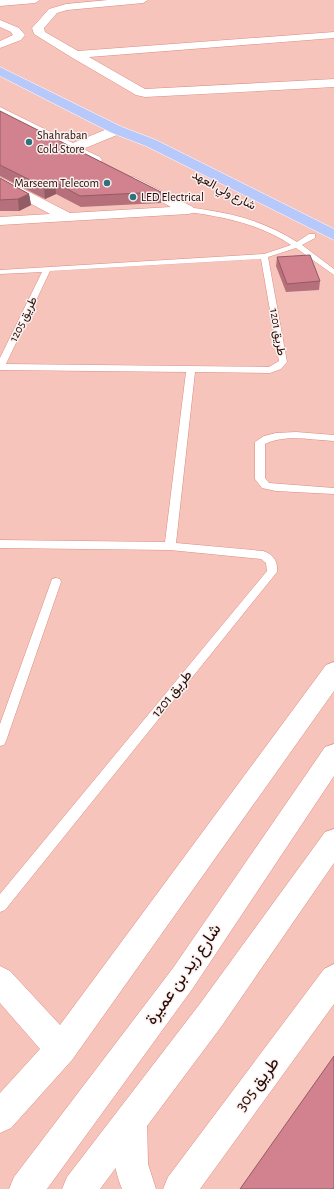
<svg xmlns="http://www.w3.org/2000/svg" width="334" height="1189" viewBox="0 0 334 1189" font-family="'Alegreya Sans',Vazirmatn,sans-serif">
<rect width="100%" height="100%" fill="#f7c4bc"/>
<g fill="none" stroke-linecap="round" stroke-linejoin="round">
<defs>
<path id="service" d="M 185,208 C 192,207 200,209 207,210 C 240,215 269,224 297,242 L 309,234 L 315,234 L 315,238 L 302,245 L 334,269 L 334,275 L 296,248 L 268,257 L 287,362 L 281,369 L 270,373 L 195,372 L 176,543 L 263,551 C 273,554 278,561 277,572 L 5,910 L 0,912 L 0,894 L 267,571 L 266,563 L 261,559 L 170,550 L 0,548 L 0,540 L 165,542 L 186,372 L 0,370 L 0,358 L 42,272 L 0,274 L 0,270 L 264,254 L 291,245 C 259,224 225,217 188,212 L 184,210 ZM 261,259 L 279,361 L 269,367 L 6,364 L 50,271 Z
M 276,433 L 296,432 L 334,435 L 334,441 C 312,440 285,434 265,444 L 265,478 L 269,483 L 334,488 L 334,494 L 276,491 L 262,488 L 255,479 L 255,442 L 264,436 Z
M 56,578 L 60,579 L 61,582 L 6,741 L 4,745 L 0,746 L 0,724 L 51,582 L 52,579 Z"/>
<path id="minor" d="M 0,0 L 40,0 L 35,3 L 0,6 Z
M 108,0 L 148,0 L 143,3 L 67,10 L 57,13 L 44,28 L 45,32 L 78,51 L 334,32 L 334,38 L 89,57 L 145,89 L 334,79 L 334,87 L 145,97 L 136,95 L 71,57 L 34,34 L 32,28 L 49,9 L 66,4 Z
M 0,20 L 19,28 L 25,35 L 21,40 L 0,48 L 0,41 L 13,35 L 11,32 L 0,27 Z
M 0,107 L 73,143 L 112,127 L 122,127 L 124,130 L 122,133 L 83,149 L 100,157 L 102,160 L 100,163 L 95,164 L 0,116 Z
M 0,177 L 70,213 L 171,207 L 129,184 L 127,181 L 129,178 L 134,177 L 193,207 L 195,210 L 193,213 L 188,214 L 0,225 L 0,217 L 50,214 L 0,187 Z
M 334,662 L 334,691 L 72,1060 L 11,1128 L 0,1133 L 0,1093 L 40,1049 L 0,1003 L 0,966 L 10,971 L 60,1025 L 326,665 Z
M 334,964 L 334,1004 L 200,1189 L 163,1189 L 168,1177 L 324,969 Z
M 131,1103 L 142,1108 L 147,1119 L 148,1164 L 156,1189 L 122,1189 C 112,1165 109,1132 120,1108 Z"/>
<path id="tertiary" d="M 334,744 L 334,776 L 193,988 L 47,1189 L 9,1189 L 14,1177 L 173,968 L 325,747 Z
M 334,829 L 334,863 L 221,1027 L 100,1189 L 62,1189 L 67,1177 L 199,1005 L 325,832 Z"/>
<path id="primary" d="M 0,67 L 122,127 L 156,140 L 334,229 L 334,240 L 146,146 L 112,133 L 0,76 Z"/>
</defs>
<!-- service casing -->
<use href="#service" stroke="#db8c80" stroke-width="1"/>
<!-- minor casing -->
<use href="#minor" stroke="#db8c80" stroke-width="1"/>
<!-- tertiary casing -->
<use href="#tertiary" stroke="#db8c80" stroke-width="1"/>
<!-- primary casing -->
<use href="#primary" stroke="#fff" stroke-width="1"/>
<!-- service -->
<use href="#service" fill="#fff" fill-rule="evenodd"/>
<!-- minor -->
<use href="#minor" fill="#fff" fill-rule="evenodd"/>
<!-- tertiary -->
<use href="#tertiary" fill="#fff" fill-rule="evenodd"/>
<!-- primary -->
<use href="#primary" fill="#b7c8fb" fill-rule="evenodd"/>
</g>
<!-- wall -->
<path fill="#b5707b" d="M 0,111 L 161,192 L 161,203 L 81,207 L 56,194 L 45,199 L 0,176 Z
M 0,178 L 29,194 L 31,205 L 19,211 L 0,211 Z
M 277,257 L 320,281 L 319,290 L 286,292 L 276,266 Z"/>
<!-- shaded-wall -->
<path fill="#935b64" d="M 55,182 L 56,194 L 45,199 L 44,187 Z
M 29,194 L 31,205 L 19,211 L 18,199 Z"/>
<!-- building -->
<path fill="#d2828f" stroke="#935b64" d="M 0,111 L 161,192 L 80,196 L 55,182 L 44,187 L 0,165 Z
M 0,178 L 29,194 L 18,199 L 0,200 Z
M 310,255 L 320,281 L 287,284 L 277,257 Z
M 334,1056 L 334,1187 L 333,1189 L 240,1189 Z"/>
<!-- markers -->
<g fill="#2c737e" stroke="#faf1ef" stroke-width="1.5">
<circle cx="29" cy="142" r="4"/>
<circle cx="107" cy="183" r="4"/>
<circle cx="133" cy="197" r="4"/>
</g>
<g text-anchor="middle" dominant-baseline="central" stroke-width="3" stroke-linejoin="round" paint-order="stroke">
<!-- far-poi labels -->
<g font-size="12" fill="#260906" stroke="#faf1ef" text-anchor="start">
<text x="37" y="135">Shahraban<tspan x="37" dy="14">Cold Store</tspan></text>
<text x="99" y="183" text-anchor="end">Marseem Telecom</text>
<text x="141" y="197">LED Electrical</text>
</g>
<!-- far-street labels -->
<g font-size="12" fill="#260906" stroke="#faf1ef">
<text transform="translate(224 190) rotate(28)">شارع ولي العهد</text>
<text transform="translate(23 319) rotate(-64)">طريق 1205</text>
<text transform="translate(278 332) rotate(80)">طريق 1201</text>
</g>
<!-- street labels -->
<g font-size="14" fill="#260906" stroke="#faf1ef">
<text transform="translate(172 694) rotate(-51)">طريق 1201</text>
</g>
<!-- near-street labels -->
<g font-size="17" fill="#260906" stroke="#faf1ef">
<text transform="translate(183 974) rotate(-55)">شارع زيد بن عميرة</text>
<text transform="translate(257 1084) rotate(-54)">طريق 305</text>
</g>
</g>
</svg>
